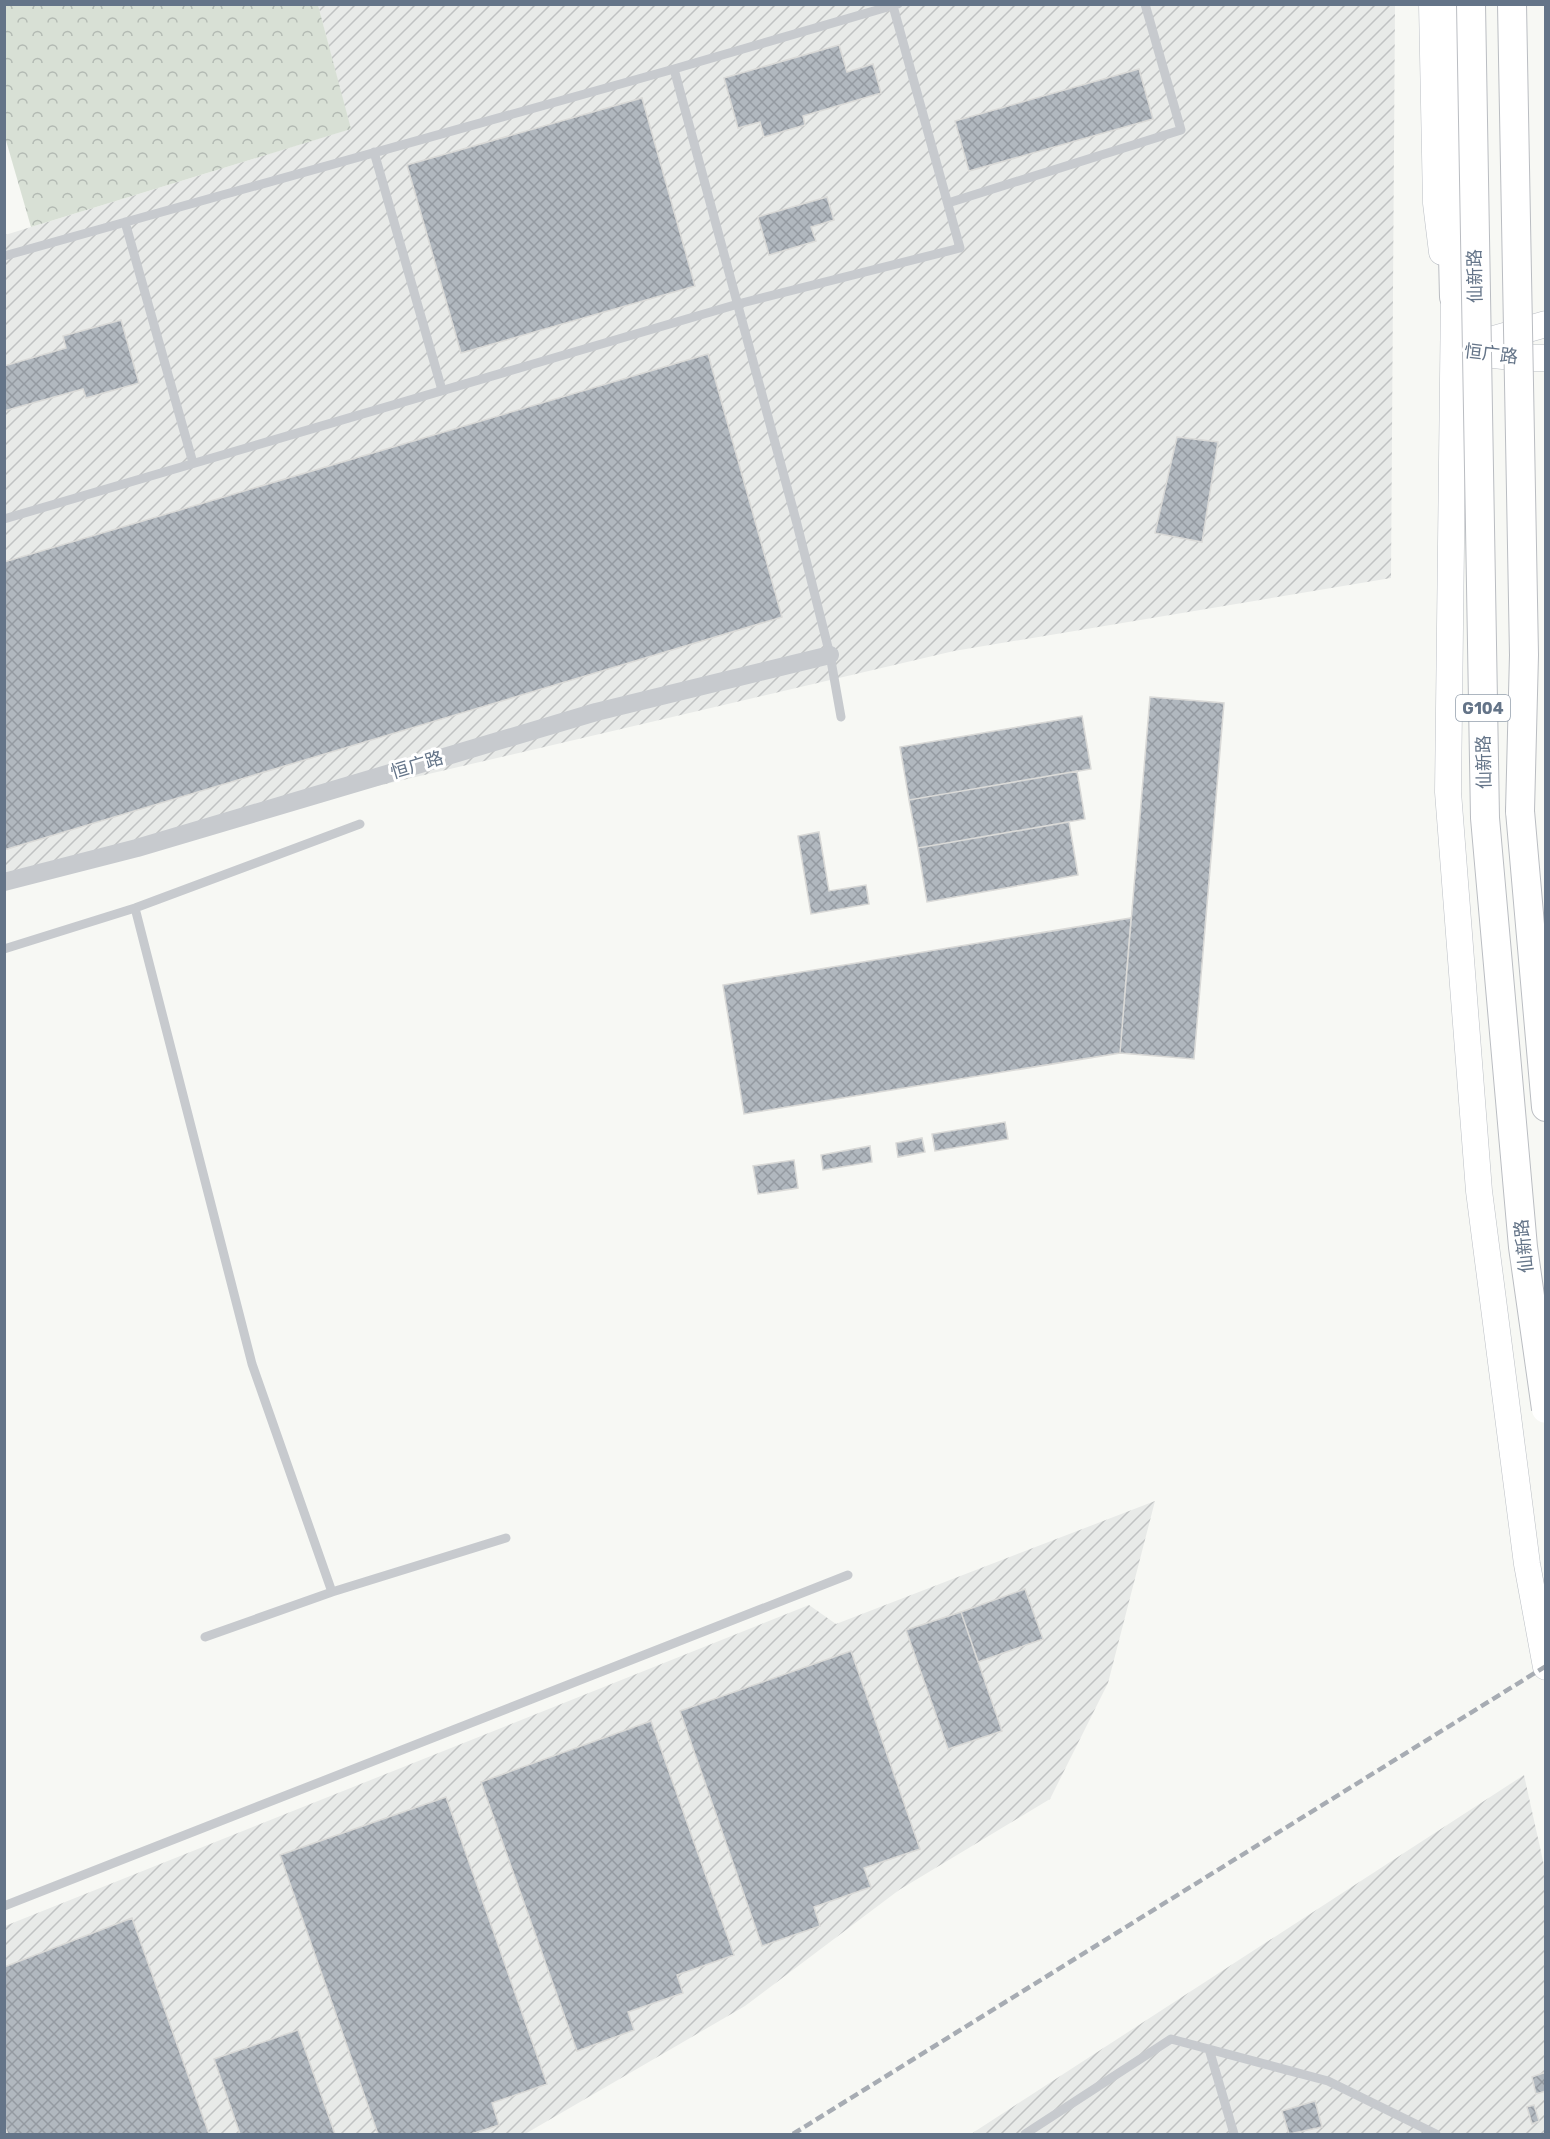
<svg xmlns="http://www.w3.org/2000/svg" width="1550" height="2139" viewBox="0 0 1550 2139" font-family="Rubik,'Noto Sans SC',sans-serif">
<defs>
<pattern id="industrial-furrows" width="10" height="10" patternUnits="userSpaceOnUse" patternTransform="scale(1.5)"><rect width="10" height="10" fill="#e8eae8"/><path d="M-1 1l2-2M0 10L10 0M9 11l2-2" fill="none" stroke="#c0c2c2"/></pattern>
<pattern id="forest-crowns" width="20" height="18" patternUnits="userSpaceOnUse" patternTransform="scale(1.5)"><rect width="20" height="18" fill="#d8e0d5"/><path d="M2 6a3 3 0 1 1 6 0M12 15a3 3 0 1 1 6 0" fill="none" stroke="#b3bab3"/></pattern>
<pattern id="building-cross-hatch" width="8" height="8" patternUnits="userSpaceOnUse" patternTransform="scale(1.5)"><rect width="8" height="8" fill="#b1b8bf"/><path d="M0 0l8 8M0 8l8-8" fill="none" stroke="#949aa1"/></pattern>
</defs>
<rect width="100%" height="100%" fill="#f7f8f4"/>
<!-- industrial -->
<path fill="url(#industrial-furrows)" d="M 318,5 L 1395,5 L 1391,578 L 954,651 L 343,794 L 5,890 L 5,235 L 350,129 Z
M 1155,1501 L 1108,1683 L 1050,1799 L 899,1890 L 745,2006 L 525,2134 L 5,2134 L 5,1926 L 809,1605 L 836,1624 Z
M 1524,1775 L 1545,1870 L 1545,2134 L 971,2134 Z"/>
<!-- forest -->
<path fill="url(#forest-crowns)" d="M 5,4 L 318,5 L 351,129 L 31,227 L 5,137 Z"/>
<!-- building -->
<path fill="url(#building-cross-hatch)" stroke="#d9d9d7" stroke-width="1.5" d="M 839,45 L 847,72 L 873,64 L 881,93 L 803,116 L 805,125 L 764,137 L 760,122 L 738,128 L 724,78 Z
M 1139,69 L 1153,119 L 969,171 L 955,121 Z
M 642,98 L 695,286 L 461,353 L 407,165 Z
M 827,197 L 834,220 L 811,227 L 816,241 L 769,255 L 758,217 Z
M 121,320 L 139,383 L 86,398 L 83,389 L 4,411 L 4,366 L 66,348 L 63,336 Z
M 708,354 L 782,617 L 4,850 L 4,562 Z
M 1177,437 L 1218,442 L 1202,542 L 1155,533 Z
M 1150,697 L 1224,703 L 1194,1059 L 1120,1053 Z
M 1082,716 L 1091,769 L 909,800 L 900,747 Z
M 1077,771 L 1085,819 L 918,848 L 909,800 Z
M 1069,822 L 1078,875 L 927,902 L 918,848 Z
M 819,832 L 829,891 L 866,885 L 869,904 L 811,914 L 798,836 Z
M 1131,918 L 1120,1053 L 744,1114 L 723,985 Z
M 1005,1122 L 1008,1139 L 935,1151 L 932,1134 Z
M 922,1138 L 925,1152 L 898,1157 L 896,1143 Z
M 870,1146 L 872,1162 L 823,1170 L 821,1155 Z
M 794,1160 L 798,1188 L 758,1194 L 753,1166 Z
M 1025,1589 L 1043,1639 L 978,1662 L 961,1612 Z
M 961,1612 L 1002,1731 L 948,1749 L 906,1630 Z
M 851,1651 L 920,1849 L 864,1868 L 871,1887 L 814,1907 L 820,1926 L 762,1946 L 680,1711 Z
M 651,1721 L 734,1955 L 677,1975 L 683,1993 L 628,2012 L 634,2030 L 577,2051 L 481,1782 Z
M 446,1797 L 547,2084 L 492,2103 L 499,2125 L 471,2134 L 378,2134 L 280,1855 Z
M 132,1918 L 209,2134 L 8,2134 L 4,2125 L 4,1967 Z
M 298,2030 L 335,2134 L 240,2134 L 214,2059 Z
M 1546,2072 L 1546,2091 L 1536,2094 L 1532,2077 Z
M 1315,2101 L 1322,2127 L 1289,2134 L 1282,2111 Z
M 1534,2105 L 1539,2121 L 1532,2124 L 1527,2107 Z"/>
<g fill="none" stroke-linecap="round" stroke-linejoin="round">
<defs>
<path id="secondary" d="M 1432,4 L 1436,203 L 1442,252
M 1454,297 L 1448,792 L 1479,1191 L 1527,1564 L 1546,1667
M 1459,349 L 1546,324
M 1467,352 L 1521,358 L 1546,358"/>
<path id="primary" d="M 1447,4 L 1454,297
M 1520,811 L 1546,1107"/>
</defs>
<!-- secondary casing -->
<use href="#secondary" stroke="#bbbfc5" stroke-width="27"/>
<!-- primary casing -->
<use href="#primary" stroke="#babdc2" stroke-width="30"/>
<!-- lane -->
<path stroke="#c7cace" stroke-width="9" d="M 374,152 L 442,390
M 948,203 L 1181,130 L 1145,4
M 125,222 L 193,463
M 4,256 L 674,69
M 4,519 L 738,304 L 960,248 L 893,6
M 841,717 L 830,655 L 797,524 L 674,69 L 898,4
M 135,908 L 252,1364 L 332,1592
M 4,949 L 135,908 L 360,824
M 205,1637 L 332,1592 L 506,1538
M 4,1906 L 848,1575
M 1209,2049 L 1234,2134
M 1025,2134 L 1171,2039 L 1328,2081 L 1436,2134"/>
<!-- street -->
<path stroke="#c7cace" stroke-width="18" d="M 4,882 L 137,848 L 596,712 L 830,655"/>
<!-- secondary -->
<use href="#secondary" stroke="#fff" stroke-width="26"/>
<!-- primary -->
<use href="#primary" stroke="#fff" stroke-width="28"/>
<!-- rail -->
<path stroke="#a7acb3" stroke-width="4.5" stroke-dasharray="9 4.5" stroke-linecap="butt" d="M 793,2134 L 1546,1666"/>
<defs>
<path id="primary-bridge" d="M 1471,4 L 1485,818 L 1523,1247 L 1546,1409
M 1512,4 L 1524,655 L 1520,811"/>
</defs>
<!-- primary-bridge casing -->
<use href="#primary-bridge" stroke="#babdc2" stroke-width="30" stroke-linecap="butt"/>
<!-- primary-bridge -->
<use href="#primary-bridge" stroke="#fff" stroke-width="28"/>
</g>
<g text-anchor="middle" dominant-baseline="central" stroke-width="6" stroke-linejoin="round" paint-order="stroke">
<!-- shield labels -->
<rect fill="#fff" stroke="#929eac" stroke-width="1.5" x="1456" y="695" width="54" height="26" rx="4.5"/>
<g font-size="16" font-weight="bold" fill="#647488">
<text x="1483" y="708">G104</text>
</g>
<!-- street labels -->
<g font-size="18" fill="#647488" stroke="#fff">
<text transform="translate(1475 276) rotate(-91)">仙新路</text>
<text transform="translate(1491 354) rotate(7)">恒广路</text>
<text transform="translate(1484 762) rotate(-91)">仙新路</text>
<text transform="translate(417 765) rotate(-17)">恒广路</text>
<text transform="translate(1524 1246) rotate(-96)">仙新路</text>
</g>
</g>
<!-- border -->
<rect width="1550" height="2139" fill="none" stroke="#647488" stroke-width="12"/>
</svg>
